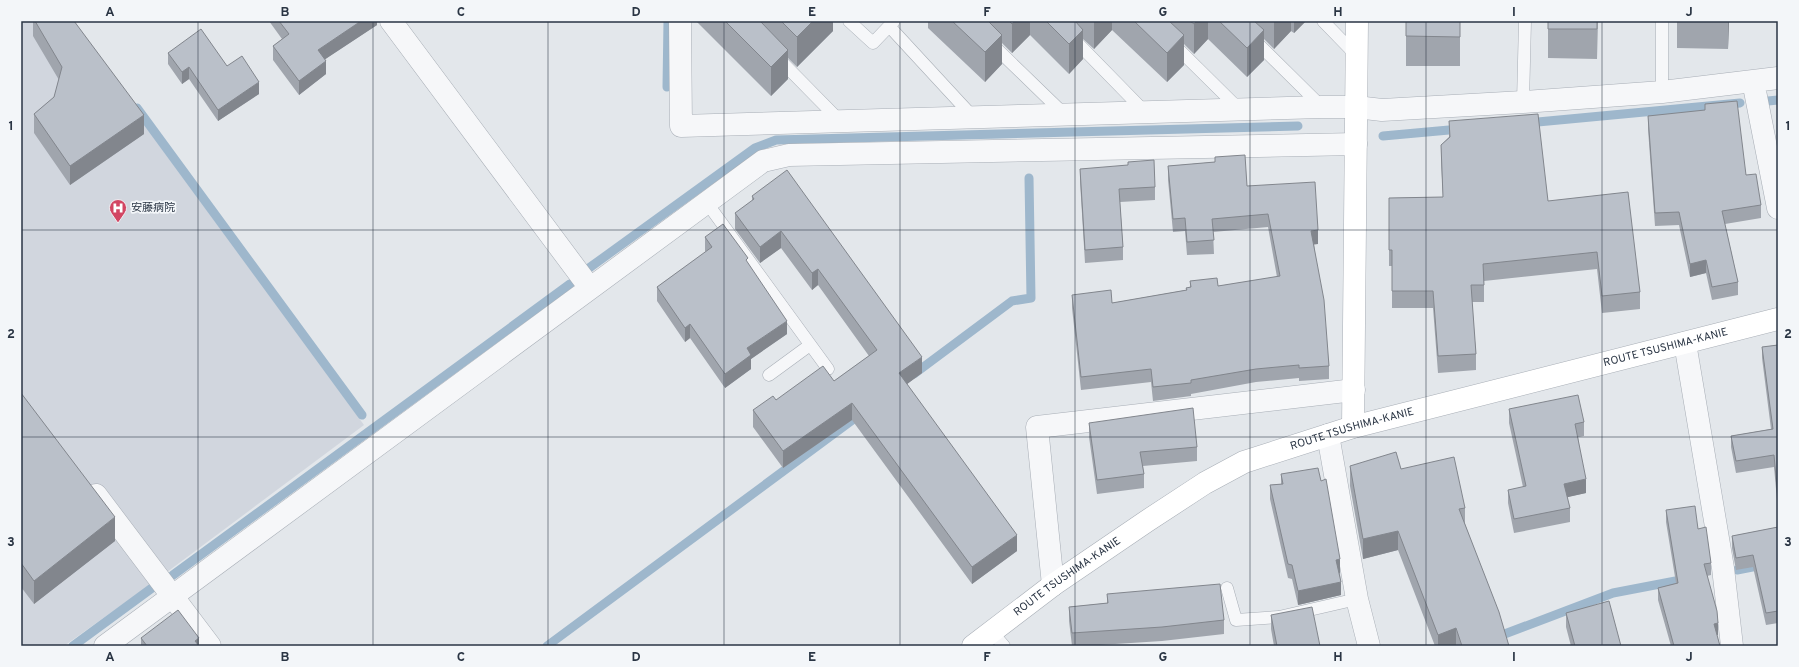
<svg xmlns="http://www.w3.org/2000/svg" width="1799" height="667" viewBox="0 0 1799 667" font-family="Overpass,'Noto Sans JP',sans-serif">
<rect width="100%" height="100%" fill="#e3e7eb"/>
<!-- built -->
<path fill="#d1d6de" d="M 21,21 L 68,21 L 364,425 L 151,584 L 64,646 L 21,646 Z"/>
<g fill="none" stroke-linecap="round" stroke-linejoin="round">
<!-- stream -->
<path stroke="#9eb7cc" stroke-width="9" d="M 667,87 L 668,21
M 1768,101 L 1778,100
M 137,108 L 362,415
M 1527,123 L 1740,103
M 1383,136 L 1460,129
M 589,268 L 755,148 L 776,140 L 1298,126
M 914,374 L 1012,301 L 1031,298 L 1029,178
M 1737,570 L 1778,562
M 173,575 L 570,284
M 73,646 L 152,588
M 547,646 L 862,413
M 1473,646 L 1613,593 L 1686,579"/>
<defs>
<path id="lane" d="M 849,21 L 873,43 L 894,21
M 968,21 L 1065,115
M 1056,21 L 1145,112
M 1150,21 L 1239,109
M 1235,21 L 1322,107
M 1323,21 L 1357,56
M 889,26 L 973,117
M 777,57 L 840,121
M 1662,92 L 1662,21
M 1523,102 L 1525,21
M 707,203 L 828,369
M 769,375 L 810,345
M 1227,588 L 1236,620 L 1279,617 L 1357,599
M 992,632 L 1004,646"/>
<path id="street" d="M 391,21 L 590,288
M 680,21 L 681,126 L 1322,107 L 1356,107 L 1382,110 L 1523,102 L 1662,92 L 1778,78
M 1753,81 L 1778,208
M 1685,343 L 1723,568 L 1732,646
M 1328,435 L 1357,599 L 1369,646
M 96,495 L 210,646
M 1053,585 L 1037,427 L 1354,390
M 105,646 L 763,161 L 789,155 L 1356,144"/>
<g id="secondary">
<path d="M 1353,427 L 1357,21"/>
<path id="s1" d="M 973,646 L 1053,585 L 1147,521 L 1205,483 L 1244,462 L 1353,427 L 1778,319"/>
</g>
</defs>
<!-- lane casing -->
<use href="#lane" stroke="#a8aeb6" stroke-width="13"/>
<!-- street casing -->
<use href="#street" stroke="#a8aeb6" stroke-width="23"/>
<!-- secondary casing -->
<use href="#secondary" stroke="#a8aeb6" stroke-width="23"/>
<!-- lane -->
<use href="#lane" stroke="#f6f7f9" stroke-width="12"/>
<!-- street -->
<use href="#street" stroke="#f6f7f9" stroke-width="22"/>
<!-- secondary -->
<use href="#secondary" stroke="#fff" stroke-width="22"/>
</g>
<!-- wall -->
<path fill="#a0a5ad" d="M 33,21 L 74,21 L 144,134 L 70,185 L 34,133 L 34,114 L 54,97 L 59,80 L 33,36 Z
M 269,21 L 377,21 L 377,25 L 325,59 L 326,74 L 299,95 L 273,60 L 273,46 L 282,39 Z
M 696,21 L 833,21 L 833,31 L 797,67 L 788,58 L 788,79 L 771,96 Z
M 928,21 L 1306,21 L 1294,33 L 1291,31 L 1274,49 L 1264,39 L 1264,60 L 1247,77 L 1208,39 L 1194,54 L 1184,44 L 1184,65 L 1167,82 L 1112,30 L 1094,49 L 1083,39 L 1083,59 L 1069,74 L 1030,35 L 1012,53 L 1002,43 L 1002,64 L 985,82 L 928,28 Z
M 1406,21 L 1460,21 L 1460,66 L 1406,66 Z
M 1548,21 L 1598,21 L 1597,59 L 1548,58 Z
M 1677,21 L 1729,21 L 1728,49 L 1677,48 Z
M 168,53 L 227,66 L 259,94 L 218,121 L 189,79 L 182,84 L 168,64 Z
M 1705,104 L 1746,175 L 1761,205 L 1761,218 L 1725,224 L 1738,282 L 1738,295 L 1712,300 L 1706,273 L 1690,277 L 1679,225 L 1655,226 L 1648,129 L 1648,116 L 1705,111 Z
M 1449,121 L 1548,201 L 1640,292 L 1640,309 L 1602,313 L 1597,269 L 1484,281 L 1484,302 L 1472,302 L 1476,354 L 1476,370 L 1438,373 L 1433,308 L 1392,308 L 1392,266 L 1389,266 L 1389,198 L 1443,197 L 1441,161 L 1441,145 L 1449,137 Z
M 1215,157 L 1247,186 L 1318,244 L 1314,244 L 1329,366 L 1329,379 L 1299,381 L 1299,378 L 1256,382 L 1191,394 L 1191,396 L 1153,401 L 1151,382 L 1081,390 L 1072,308 L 1072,295 L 1112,303 L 1186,290 L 1186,288 L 1190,287 L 1190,281 L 1218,286 L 1277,277 L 1268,227 L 1213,232 L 1214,254 L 1187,255 L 1185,231 L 1173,232 L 1168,180 L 1168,166 L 1215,162 Z
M 1080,169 L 1155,187 L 1155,200 L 1120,202 L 1123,247 L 1123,260 L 1085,263 L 1080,181 Z
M 752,196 L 922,373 L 907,384 L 1017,551 L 972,584 L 852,420 L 783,468 L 753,427 L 753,410 L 776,400 L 834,381 L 869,356 L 818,285 L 812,290 L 781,248 L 760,263 L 735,229 L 735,213 L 752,201 Z
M 705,237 L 748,263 L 787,334 L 751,359 L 751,369 L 725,388 L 690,338 L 685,342 L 657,301 L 657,287 L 706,252 L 705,251 Z
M 1778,345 L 1778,511 L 1774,467 L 1736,473 L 1731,447 L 1731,436 L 1771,429 L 1762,358 L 1762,347 Z
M 21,393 L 115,541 L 34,604 L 21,587 Z
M 1509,409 L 1584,422 L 1584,436 L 1578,437 L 1586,493 L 1567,497 L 1570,508 L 1570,522 L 1514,533 L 1508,503 L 1508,490 L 1523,487 L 1509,423 Z
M 1089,423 L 1197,447 L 1197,461 L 1143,466 L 1144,474 L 1144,488 L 1097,494 L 1089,437 Z
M 1350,466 L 1401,469 L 1465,508 L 1465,524 L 1509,646 L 1435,646 L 1398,550 L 1363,559 L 1350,486 Z
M 1281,474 L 1340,573 L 1341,595 L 1298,605 L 1292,579 L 1288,578 L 1270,499 L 1270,485 L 1281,484 Z
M 1666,510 L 1698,529 L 1711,563 L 1711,575 L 1707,576 L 1718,635 L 1717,635 L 1720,646 L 1671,646 L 1658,600 L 1658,588 L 1676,583 L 1666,522 Z
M 1778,527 L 1778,623 L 1766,625 L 1753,567 L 1736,570 L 1732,548 L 1732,536 Z
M 1107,594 L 1224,620 L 1224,634 L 1162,641 L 1084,646 L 1072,646 L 1069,621 L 1069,607 L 1107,603 Z
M 1566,613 L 1621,646 L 1571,646 L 1566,627 Z
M 1271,615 L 1320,646 L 1274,646 L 1271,629 Z
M 141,638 L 199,638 L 199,646 L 141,646 Z"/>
<!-- shaded-wall -->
<path fill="#82868d" d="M 361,21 L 377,21 L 377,25 L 318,64 L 318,50 Z
M 813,21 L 833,21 L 833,31 L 797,67 L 797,37 Z
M 1015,21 L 1030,21 L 1030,35 L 1012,53 L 1012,24 Z
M 1094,21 L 1112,21 L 1112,30 L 1094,49 Z
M 1197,21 L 1208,21 L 1208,39 L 1194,54 L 1194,24 Z
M 1274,21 L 1291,21 L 1291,31 L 1274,49 Z
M 1294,21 L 1306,21 L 1294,33 Z
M 1728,21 L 1729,21 L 1728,49 Z
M 1083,30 L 1083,59 L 1069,74 L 1069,44 Z
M 1264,30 L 1264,60 L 1247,77 L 1247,48 Z
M 1002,35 L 1002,64 L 985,82 L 985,52 Z
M 1184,35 L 1184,65 L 1167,82 L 1167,53 Z
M 788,50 L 788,79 L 771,96 L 771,67 Z
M 326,61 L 326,74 L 299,95 L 299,81 Z
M 189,67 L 189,79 L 182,84 L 182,72 Z
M 259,82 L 259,94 L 218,121 L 218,110 Z
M 144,115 L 144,134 L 70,185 L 70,166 Z
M 1318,230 L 1318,244 L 1311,245 L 1311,231 Z
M 781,231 L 781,248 L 760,263 L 760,247 Z
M 1706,260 L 1706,273 L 1690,277 L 1690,264 Z
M 818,269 L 818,285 L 812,290 L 812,273 Z
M 787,321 L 787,334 L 751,359 L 751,369 L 725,388 L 725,374 L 747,348 Z
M 690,324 L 690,338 L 685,342 L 685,328 Z
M 922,357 L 922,373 L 899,390 L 899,373 Z
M 852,403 L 852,420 L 783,468 L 783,451 Z
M 1586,479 L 1586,493 L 1564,498 L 1564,484 Z
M 115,517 L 115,541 L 34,604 L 34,581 Z
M 1398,531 L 1398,550 L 1363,559 L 1363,539 Z
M 1017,535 L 1017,551 L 972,584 L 972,567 Z
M 1340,559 L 1340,573 L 1336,573 L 1336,560 Z
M 1341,582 L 1341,595 L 1298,605 L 1298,591 Z
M 1718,623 L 1718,635 L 1714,636 L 1714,624 Z
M 1456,628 L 1456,646 L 1438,646 L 1438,635 Z
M 199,638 L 199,646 L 195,641 Z"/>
<!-- building -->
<path fill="#bac0c9" stroke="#82868d" d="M 35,21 L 74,21 L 144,115 L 70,166 L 34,114 L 54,97 L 62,67 Z
M 279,21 L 361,21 L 318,50 L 326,61 L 299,81 L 273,46 L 289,34 Z
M 725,21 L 760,21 L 788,50 L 771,67 Z
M 781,21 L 813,21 L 797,37 Z
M 952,21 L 988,21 L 1002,35 L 985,52 Z
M 1009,21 L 1015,21 L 1012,24 Z
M 1046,21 L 1075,21 L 1083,30 L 1069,44 Z
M 1134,21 L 1169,21 L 1184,35 L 1167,53 Z
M 1190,21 L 1197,21 L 1194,24 Z
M 1219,21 L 1254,21 L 1264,30 L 1247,48 Z
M 1406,21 L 1460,21 L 1460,37 L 1406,36 Z
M 1548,21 L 1597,21 L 1597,29 L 1548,29 Z
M 201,29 L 227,66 L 242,56 L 259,82 L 218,110 L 189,67 L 182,72 L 168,53 Z
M 1737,101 L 1746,175 L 1756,174 L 1761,205 L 1722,211 L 1738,282 L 1712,287 L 1706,260 L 1690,264 L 1679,212 L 1655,213 L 1648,116 L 1705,110 L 1705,104 Z
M 1538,114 L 1548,201 L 1628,192 L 1640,292 L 1602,296 L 1597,252 L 1483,264 L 1484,285 L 1471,285 L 1476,354 L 1438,356 L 1433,291 L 1392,291 L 1392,250 L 1389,250 L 1389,198 L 1443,197 L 1441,145 L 1450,137 L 1449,121 Z
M 1245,155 L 1247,186 L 1315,182 L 1318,230 L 1311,231 L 1324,300 L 1329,366 L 1299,368 L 1299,365 L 1256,369 L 1191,380 L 1191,383 L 1153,387 L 1151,369 L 1081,377 L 1072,295 L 1111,290 L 1112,303 L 1187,290 L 1186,288 L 1191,287 L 1190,281 L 1217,278 L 1218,286 L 1280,276 L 1268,214 L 1212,219 L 1214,240 L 1187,242 L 1185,218 L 1173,219 L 1168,166 L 1215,162 L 1215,157 Z
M 1154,160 L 1155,187 L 1119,189 L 1123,247 L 1085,250 L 1080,169 L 1128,165 L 1128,162 Z
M 787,170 L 922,357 L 899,373 L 1017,535 L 972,567 L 852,403 L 783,451 L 753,410 L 773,396 L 776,400 L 823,366 L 834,381 L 877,350 L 818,269 L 812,273 L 781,231 L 760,247 L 735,213 L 754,199 L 752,196 Z
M 723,224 L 748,258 L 746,260 L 787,321 L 747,348 L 751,355 L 725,374 L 690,324 L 685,328 L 657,287 L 712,247 L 705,237 Z
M 1778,345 L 1778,499 L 1774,455 L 1736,461 L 1731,436 L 1773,429 L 1762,347 Z
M 21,393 L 115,517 L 34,581 L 21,563 Z
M 1578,395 L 1584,422 L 1575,424 L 1586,479 L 1564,484 L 1570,508 L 1514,519 L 1508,490 L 1526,486 L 1509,409 Z
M 1193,408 L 1197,447 L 1140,452 L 1144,474 L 1097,480 L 1089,423 Z
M 1396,452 L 1401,469 L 1454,457 L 1465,508 L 1459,509 L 1499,612 L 1509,646 L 1462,646 L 1456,628 L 1438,635 L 1398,531 L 1363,539 L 1350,466 Z
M 1318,468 L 1321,481 L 1326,479 L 1340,559 L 1336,560 L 1341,582 L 1298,591 L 1292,565 L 1288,564 L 1270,485 L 1283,484 L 1281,474 Z
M 1695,506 L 1698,529 L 1706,527 L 1711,563 L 1704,564 L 1717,611 L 1718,623 L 1714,624 L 1720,646 L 1674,646 L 1658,588 L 1678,583 L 1666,510 Z
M 1778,527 L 1778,611 L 1766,613 L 1753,555 L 1736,558 L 1732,536 Z
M 1220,584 L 1224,620 L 1162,627 L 1072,633 L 1069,607 L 1108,603 L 1107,594 Z
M 1609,601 L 1621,646 L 1575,646 L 1566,613 Z
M 1312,607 L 1320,646 L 1277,646 L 1271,615 Z
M 178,610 L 199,638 L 195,641 L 199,646 L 147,646 L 141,638 Z"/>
<!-- grid -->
<path fill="none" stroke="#2a3544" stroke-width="1" stroke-opacity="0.55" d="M 198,21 L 198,646M 373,21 L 373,646M 548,21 L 548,646M 724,21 L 724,646M 900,21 L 900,646M 1075,21 L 1075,646M 1250,21 L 1250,646M 1426,21 L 1426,646M 1602,21 L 1602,646M 21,230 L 1778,230M 21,437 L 1778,437"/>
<!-- icons -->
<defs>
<symbol id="hospital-pin" viewBox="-11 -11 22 30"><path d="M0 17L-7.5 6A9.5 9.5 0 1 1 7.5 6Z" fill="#d24663" stroke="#f3f6f9"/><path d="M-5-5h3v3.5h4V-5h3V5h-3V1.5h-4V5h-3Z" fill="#fff"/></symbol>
</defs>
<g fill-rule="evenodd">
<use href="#hospital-pin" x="108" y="198" width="20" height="27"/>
</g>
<g text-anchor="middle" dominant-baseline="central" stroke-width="3.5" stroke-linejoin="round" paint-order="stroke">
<!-- poi labels -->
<g font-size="11" fill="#2a3544" stroke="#f3f6f9" text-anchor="start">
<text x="131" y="208">安藤病院</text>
</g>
<!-- street labels -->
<g font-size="11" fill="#2a3544" stroke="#f3f6f9">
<text stroke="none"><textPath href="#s1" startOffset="765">ROUTE TSUSHIMA-KANIE</textPath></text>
<text stroke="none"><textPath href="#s1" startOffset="441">ROUTE TSUSHIMA-KANIE</textPath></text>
<text stroke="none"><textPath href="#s1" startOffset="117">ROUTE TSUSHIMA-KANIE</textPath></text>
</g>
</g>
<!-- border -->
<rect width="1799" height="667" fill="none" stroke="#f3f6f9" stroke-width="44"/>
<rect x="22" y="22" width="1755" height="623" fill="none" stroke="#2a3544" stroke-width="1.5"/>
<g font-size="13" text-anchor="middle" font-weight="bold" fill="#2a3544">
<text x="110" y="16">A</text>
<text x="285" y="16">B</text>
<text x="461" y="16">C</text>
<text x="636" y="16">D</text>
<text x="812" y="16">E</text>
<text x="987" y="16">F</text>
<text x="1163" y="16">G</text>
<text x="1338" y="16">H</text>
<text x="1514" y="16">I</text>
<text x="1689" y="16">J</text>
<text x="11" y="130">1</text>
<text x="1788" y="130">1</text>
<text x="11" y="338">2</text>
<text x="1788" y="338">2</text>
<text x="11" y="546">3</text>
<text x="1788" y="546">3</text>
<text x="110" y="661">A</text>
<text x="285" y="661">B</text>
<text x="461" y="661">C</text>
<text x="636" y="661">D</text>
<text x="812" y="661">E</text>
<text x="987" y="661">F</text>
<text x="1163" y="661">G</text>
<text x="1338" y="661">H</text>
<text x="1514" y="661">I</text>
<text x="1689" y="661">J</text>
</g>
</svg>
